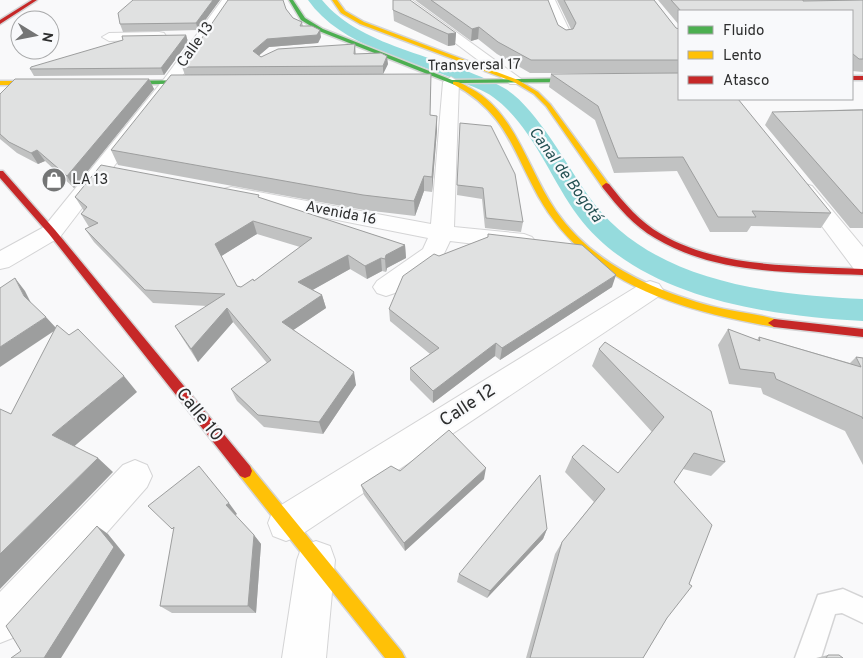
<svg xmlns="http://www.w3.org/2000/svg" width="863" height="658" viewBox="0 0 863 658" font-family="Overpass,sans-serif">
<rect width="100%" height="100%" fill="#f9f9fa"/>
<g fill="none" stroke-linecap="round" stroke-linejoin="round">
<!-- canal -->
<path fill="#95dbdd" fill-rule="evenodd" d="M 308,0 L 322,0 C 363,50 448,56 504,88 C 535,106 566,164 587,194 C 646,281 768,295 863,299 L 863,321 C 768,316 639,298 578,216 C 550,178 532,125 493,97 C 484,90 472,87 462,82 C 411,60 341,47 308,0 Z"/>
<defs>
<path id="lane" d="M 843,589 L 863,598 L 863,623 L 842,613 L 835,614 L 821,658 L 795,658 L 818,595 Z"/>
<path id="street" d="M 222,0 L 234,0 L 176,85 L 60,237 L 9,267 L 0,269 L 0,251 L 44,227 L 164,79 Z
M 398,0 L 412,0 L 524,81 L 522,84 L 510,84 Z
M 543,0 L 555,0 L 572,36 L 570,39 L 565,40 L 558,36 Z
M 159,32 L 164,33 L 166,36 L 164,39 L 109,41 L 102,37 L 109,33 Z
M 451,77 L 459,82 L 454,227 L 524,234 L 532,237 L 536,242 L 532,247 L 524,250 L 450,241 L 441,260 L 395,293 L 386,296 L 377,293 L 373,287 L 377,281 L 423,249 L 428,238 L 231,199 L 224,197 L 220,193 L 224,189 L 231,187 L 431,224 L 443,82 Z
M 805,184 L 812,186 L 863,247 L 863,271 L 854,269 L 795,190 L 798,186 Z
M 650,281 L 659,284 L 663,290 L 659,296 L 299,536 L 286,541 L 273,536 L 268,523 L 273,510 L 641,284 Z
M 135,460 L 147,465 L 152,476 L 147,487 L 15,637 L 0,643 L 0,592 L 123,465 Z
M 316,541 L 330,546 L 335,560 L 326,658 L 282,658 L 297,560 L 302,546 Z"/>
<path id="fast" d="M 289,0 L 293,0 L 305,18 L 323,29 L 452,80 L 586,78 L 589,80 L 586,82 L 458,83 L 455,85 L 319,31 L 301,20 Z
M 201,80 L 204,82 L 203,83 L 114,85 L 111,83 L 114,81 Z"/>
<path id="slow" d="M 332,0 L 337,0 L 345,11 L 364,22 L 518,80 L 538,92 L 550,104 L 610,186 L 606,189 L 603,188 L 546,106 L 534,94 L 514,82 L 360,24 L 341,13 Z
M 0,81 L 48,81 L 51,83 L 48,85 L 0,85 Z
M 453,82 C 459,81 464,85 470,88 C 516,112 528,171 556,211 C 592,263 652,290 711,306 C 733,312 756,313 778,320 L 780,323 L 778,326 L 774,327 C 680,310 588,285 538,196 C 511,147 506,113 453,84 Z
M 245,464 L 250,466 L 402,652 L 405,658 L 385,658 L 240,476 L 238,471 L 240,466 Z"/>
<path id="jam" d="M 32,0 L 37,0 L 0,24 L 0,20 Z
M 852,76 L 863,76 L 863,80 L 852,80 Z
M 0,171 L 3,171 L 55,230 L 250,466 L 252,471 L 250,476 L 245,478 L 240,476 L 49,234 L 0,178 Z
M 606,183 L 609,184 C 624,203 640,222 661,234 C 721,269 796,265 863,269 L 863,275 C 794,272 716,275 655,238 C 634,226 618,207 603,188 L 602,186 Z
M 774,319 L 863,329 L 863,337 L 774,327 L 768,323 Z"/>
</defs>
<!-- lane casing -->
<use href="#lane" stroke="#d4d4d5" stroke-width="3"/>
<!-- street casing -->
<use href="#street" stroke="#d4d4d5" stroke-width="2"/>
<!-- fast casing -->
<use href="#fast" stroke="#d4d4d5" stroke-width="3"/>
<!-- slow casing -->
<use href="#slow" stroke="#d4d4d5" stroke-width="3"/>
<!-- jam casing -->
<use href="#jam" stroke="#d4d4d5" stroke-width="3"/>
<!-- lane -->
<use href="#lane" fill="#fefefe" fill-rule="evenodd"/>
<!-- street -->
<use href="#street" fill="#fefefe" fill-rule="evenodd"/>
<!-- fast -->
<use href="#fast" fill="#4caf50" fill-rule="evenodd"/>
<!-- slow -->
<use href="#slow" fill="#ffc107" fill-rule="evenodd"/>
<!-- jam -->
<use href="#jam" fill="#c62828" fill-rule="evenodd"/>
</g>
<!-- wall -->
<path fill="#c1c2c2" fill-rule="evenodd" d="M 133,0 L 220,0 L 198,30 L 123,32 L 120,24 Z
M 415,0 L 548,0 L 558,25 L 566,30 L 571,29 L 557,0 L 654,0 L 676,28 L 679,29 L 679,73 L 530,73 L 497,54 L 478,39 L 471,41 Z
M 658,0 L 863,0 L 863,72 L 852,71 L 852,11 L 679,11 L 679,25 Z
M 286,9 L 293,18 L 302,22 L 303,26 L 321,37 L 318,43 L 269,47 L 259,55 L 261,57 L 355,44 L 356,54 L 388,64 L 383,74 L 431,87 L 430,115 L 437,116 L 437,130 L 432,192 L 424,191 L 415,216 L 364,210 L 118,165 L 111,150 L 185,75 L 182,67 Z
M 393,10 L 456,33 L 455,45 L 448,46 L 394,21 Z
M 186,35 L 188,42 L 164,75 L 34,76 L 30,69 Z
M 551,74 L 831,213 L 821,228 L 751,226 L 747,232 L 710,232 L 677,171 L 614,173 L 595,120 L 549,87 Z
M 149,79 L 154,89 L 74,188 L 45,161 L 38,164 L 17,153 L 0,139 L 0,94 Z
M 863,109 L 863,228 L 850,228 L 765,125 L 772,112 Z
M 460,123 L 523,222 L 521,232 L 485,228 L 482,199 L 457,195 Z
M 75,197 L 260,198 L 405,245 L 406,258 L 387,268 L 386,272 L 382,271 L 367,279 L 350,269 L 312,290 L 322,295 L 326,308 L 293,330 L 356,385 L 323,434 L 264,427 L 237,401 L 231,389 L 267,363 L 233,322 L 198,362 L 183,339 L 175,326 L 207,306 L 153,303 L 94,242 L 85,229 L 89,227 L 81,214 L 84,211 ZM 257,234 L 300,247 L 254,281 L 241,287 L 237,286 L 221,256 Z
M 488,234 L 612,287 L 500,360 L 495,356 L 433,403 L 410,380 L 410,368 L 430,354 L 390,321 L 389,309 L 439,256 L 488,237 Z
M 728,329 L 757,340 L 759,337 L 850,363 L 856,357 L 863,358 L 863,465 L 845,431 L 763,394 L 761,388 L 729,384 L 718,345 Z
M 599,349 L 725,462 L 711,476 L 683,469 L 674,482 L 667,618 L 643,658 L 526,658 L 555,554 L 562,542 L 594,502 L 565,472 L 572,457 L 618,473 L 652,432 L 592,366 Z
M 400,471 L 484,479 L 405,551 L 364,495 L 361,485 Z
M 237,514 L 235,515 L 254,535 L 261,544 L 256,613 L 172,613 L 160,606 L 174,531 Z
M 547,529 L 543,539 L 487,598 L 457,582 L 459,574 Z
M 828,655 L 843,658 L 816,658 Z"/>
<!-- shaded-wall -->
<path fill="#9d9e9e" d="M 213,0 L 220,0 L 198,30 L 196,23 Z
M 479,27 L 478,39 L 471,41 L 472,29 Z
M 320,30 L 321,37 L 318,43 L 269,47 L 255,59 L 253,51 L 267,39 Z
M 456,33 L 455,45 L 448,46 L 448,34 Z
M 186,35 L 188,42 L 164,75 L 161,68 Z
M 387,56 L 388,64 L 383,74 L 383,66 Z
M 149,79 L 154,89 L 74,188 L 67,176 Z
M 437,116 L 437,130 L 432,192 L 432,177 Z
M 37,150 L 45,161 L 38,164 L 31,153 Z
M 424,176 L 424,191 L 415,216 L 414,201 Z
M 253,221 L 257,234 L 220,257 L 215,244 Z
M 405,245 L 406,258 L 387,268 L 386,272 L 385,259 L 386,255 Z
M 348,255 L 350,269 L 302,296 L 298,282 Z
M 381,258 L 382,271 L 367,279 L 365,266 Z
M 616,275 L 612,287 L 500,360 L 502,348 Z
M 15,278 L 25,291 L 34,309 L 24,296 Z
M 322,295 L 326,308 L 286,335 L 282,322 Z
M 227,308 L 233,322 L 198,362 L 191,349 Z
M 46,317 L 57,329 L 0,367 L 0,347 Z
M 496,343 L 495,356 L 433,403 L 433,391 Z
M 354,372 L 356,385 L 323,434 L 319,422 Z
M 124,376 L 137,392 L 70,450 L 52,435 Z
M 98,458 L 113,472 L 0,589 L 0,554 Z
M 486,468 L 484,479 L 405,551 L 404,543 Z
M 229,503 L 237,514 L 234,516 L 226,505 Z
M 97,526 L 108,534 L 125,555 L 61,658 L 44,658 Z
M 547,529 L 543,539 L 487,598 L 490,591 Z
M 254,535 L 261,544 L 256,613 L 248,606 Z"/>
<!-- building -->
<path fill="#e0e1e1" stroke="#9d9e9e" fill-rule="evenodd" d="M 133,0 L 213,0 L 196,23 L 120,24 L 118,13 Z
M 228,0 L 283,0 L 286,9 L 293,18 L 302,22 L 300,26 L 312,26 L 320,30 L 317,35 L 267,39 L 253,51 L 261,57 L 278,49 L 355,44 L 354,54 L 381,53 L 387,56 L 383,66 L 182,67 Z
M 393,0 L 410,0 L 456,33 L 448,34 L 393,10 Z
M 431,0 L 548,0 L 558,25 L 566,30 L 573,29 L 576,23 L 564,0 L 654,0 L 676,28 L 679,29 L 679,60 L 531,60 L 498,42 L 479,27 L 472,29 Z
M 671,0 L 803,0 L 803,1 L 863,0 L 863,59 L 859,59 L 853,54 L 852,55 L 852,11 L 681,11 Z
M 186,35 L 161,68 L 30,69 L 31,67 L 123,40 L 122,36 Z
M 679,73 L 679,99 L 738,99 L 831,213 L 752,211 L 756,217 L 718,217 L 683,157 L 618,158 L 598,106 L 551,74 Z
M 431,74 L 430,115 L 437,116 L 432,177 L 424,176 L 414,201 L 363,195 L 111,150 L 171,75 Z
M 15,79 L 149,79 L 67,176 L 37,150 L 31,153 L 9,142 L 0,134 L 0,94 Z
M 863,110 L 863,213 L 861,213 L 772,112 Z
M 460,123 L 491,126 L 515,174 L 523,222 L 486,218 L 483,188 L 457,185 Z
M 101,165 L 259,195 L 258,197 L 405,245 L 386,255 L 385,259 L 381,258 L 365,266 L 348,255 L 298,282 L 322,295 L 282,322 L 354,372 L 319,422 L 258,415 L 231,389 L 271,360 L 227,308 L 191,349 L 175,326 L 225,294 L 145,290 L 85,229 L 98,223 L 81,214 L 87,207 L 75,197 ZM 253,221 L 312,238 L 254,281 L 253,279 L 241,287 L 237,286 L 215,244 Z
M 488,234 L 582,245 L 616,275 L 502,348 L 496,343 L 433,391 L 410,368 L 439,348 L 389,309 L 403,276 L 434,254 L 439,256 L 488,237 Z
M 15,278 L 24,296 L 46,317 L 0,347 L 0,288 Z
M 57,325 L 69,335 L 78,329 L 124,376 L 52,435 L 98,458 L 0,554 L 0,409 L 11,414 Z
M 728,329 L 760,341 L 759,337 L 861,367 L 856,357 L 863,358 L 863,419 L 862,417 L 776,379 L 774,373 L 740,369 Z
M 605,342 L 711,411 L 725,462 L 694,453 L 674,482 L 712,525 L 689,584 L 692,586 L 667,618 L 643,658 L 530,658 L 562,542 L 605,489 L 572,457 L 583,445 L 618,473 L 664,417 L 599,349 Z
M 449,430 L 486,468 L 404,543 L 361,485 L 391,466 L 400,471 Z
M 199,466 L 229,503 L 226,505 L 254,535 L 248,606 L 160,606 L 174,527 L 172,529 L 148,506 Z
M 540,475 L 547,529 L 490,591 L 459,574 Z
M 97,526 L 114,547 L 44,658 L 11,658 L 21,651 L 6,626 Z
M 828,655 L 839,655 L 843,658 L 826,658 Z"/>
<!-- icons -->
<defs>
<symbol id="shop-disc" viewBox="-11 -11 22 22"><circle r="9.5" fill="#747575" stroke="#f8f9fb"/><path d="M-5-2.5h2.3a2.7 3.5 0 0 1 5.4 0H5L5.5 6h-11ZM-1.5-2.5h3a1.5 2.3 0 0 0-3 0Z" fill="#fff"/></symbol>
</defs>
<g fill-rule="evenodd">
<use href="#shop-disc" x="40" y="166" width="28" height="28"/>
</g>
<g text-anchor="middle" dominant-baseline="central" stroke-width="4.5" stroke-linejoin="round" paint-order="stroke">
<!-- far-street labels -->
<g font-size="15" fill="#2d2e2e" stroke="#f8f9fb">
<text transform="translate(196 45) rotate(-55)">Calle 13</text>
<text transform="translate(474 66) rotate(-1)">Transversal 17</text>
<text transform="translate(341 214) rotate(11)">Avenida 16</text>
</g>
<!-- far-poi labels -->
<g font-size="15" fill="#2d2e2e" stroke="#f8f9fb" text-anchor="start">
<text x="72" y="180">LA 13</text>
</g>
<!-- far-water labels -->
<g font-size="16" font-style="italic" fill="#245153" stroke="#f8f9fb">
<text transform="translate(565 175) rotate(54)">Canal de Bogotá</text>
</g>
<!-- street labels -->
<g font-size="18" fill="#2d2e2e" stroke="#f8f9fb">
<text transform="translate(468 406) rotate(-33)">Calle 12</text>
<text transform="translate(199 415) rotate(51)">Calle 10</text>
</g>
</g>
<!-- legend -->
<rect x="678" y="10" width="175" height="90" fill="#f8f9fb" stroke="#a7a8a9"/>
<rect x="688" y="26" width="25" height="8" fill="#4caf50" stroke="#a7a8a9"/>
<text x="723" y="35" font-size="15" fill="#2d2e2e">Fluido</text>
<rect x="688" y="51" width="25" height="8" fill="#ffc107" stroke="#a7a8a9"/>
<text x="723" y="60" font-size="15" fill="#2d2e2e">Lento</text>
<rect x="688" y="76" width="25" height="8" fill="#c62828" stroke="#a7a8a9"/>
<text x="723" y="85" font-size="15" fill="#2d2e2e">Atasco</text>
<!-- north arrow -->
<g transform="translate(35 35) rotate(100)"><circle r="24" fill="#f8f9fb" stroke="#a7a8a9"/>
<path d="M0-4L9 19L0 12L-9 19Z" fill="#747575"/>
<text y="-8" font-size="14" font-weight="bold" text-anchor="middle" fill="#2d2e2e">N</text>
</g>
</svg>
